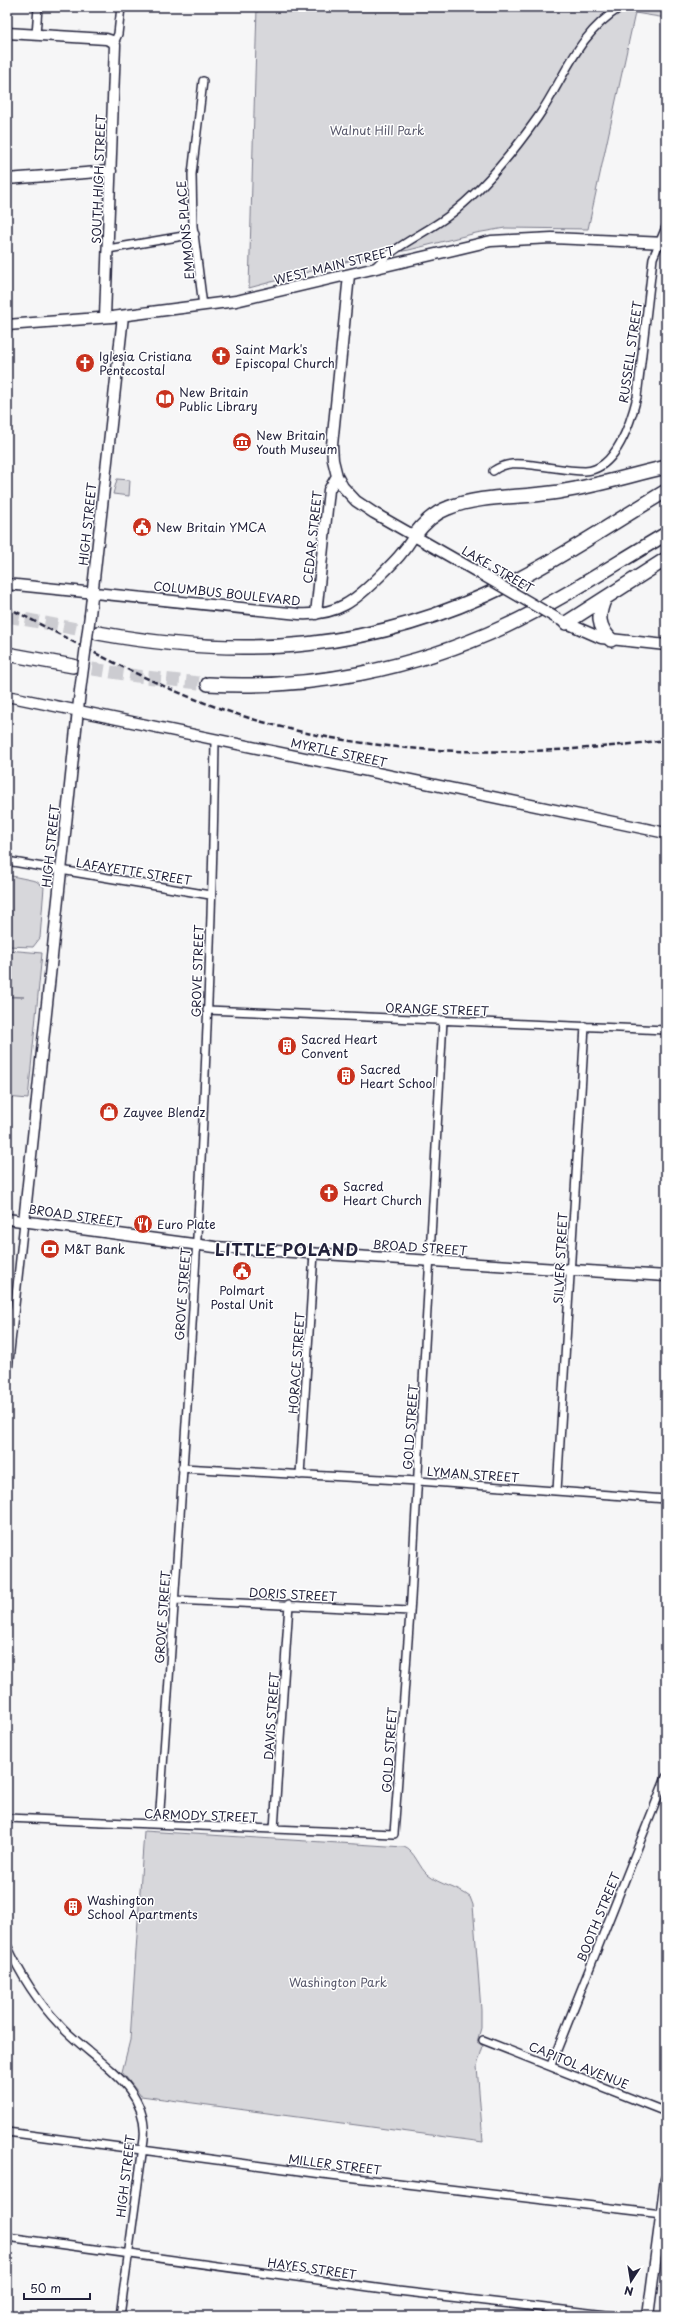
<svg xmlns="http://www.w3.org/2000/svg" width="673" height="2323" viewBox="0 0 673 2323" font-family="'Playpen Sans',sans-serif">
<rect width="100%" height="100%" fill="#f6f6f7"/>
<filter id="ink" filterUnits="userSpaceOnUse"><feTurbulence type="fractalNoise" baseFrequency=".025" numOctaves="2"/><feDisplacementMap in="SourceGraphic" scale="8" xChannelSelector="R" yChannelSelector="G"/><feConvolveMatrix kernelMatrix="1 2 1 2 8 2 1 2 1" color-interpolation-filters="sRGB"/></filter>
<g filter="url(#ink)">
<!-- green -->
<path fill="#d7d7db" stroke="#7c7c8b" d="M 257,7 L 666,7 L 666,18 L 635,13 L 588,229 L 505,228 L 476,233 L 409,250 L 356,259 L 249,288 Z
M 117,479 L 130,480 L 129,496 L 113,494 Z
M 7,875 L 36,881 L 44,887 L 40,938 L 33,947 L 7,946 Z
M 7,950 L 42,953 L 28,1099 L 7,1097 L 7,997 L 24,997 L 7,996 Z
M 144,1831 L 404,1847 C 415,1851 419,1868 428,1875 C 440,1885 457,1887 470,1897 L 473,1905 L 481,2010 L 481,2028 L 477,2042 L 483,2046 L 477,2066 L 483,2142 L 141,2096 L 122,2072 L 130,2040 Z"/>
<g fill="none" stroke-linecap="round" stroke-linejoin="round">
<!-- highway-tunnel -->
<path stroke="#ccccd1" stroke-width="13" stroke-dasharray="13 6" stroke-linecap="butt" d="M 7,616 L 98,633
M 73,666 L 137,676 L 208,684"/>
<defs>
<path id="street" d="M 36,35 L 38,7
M 114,43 L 118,34 L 121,7
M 108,249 L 195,234
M 373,269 C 394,246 422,235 447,217 C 481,192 514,151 538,117 C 566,76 576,35 621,7
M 203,306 L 193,226 L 192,174 L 203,81
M 493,471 C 506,462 517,463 533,465 C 550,467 568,471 585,471 C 616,470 631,421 637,397 L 653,258 L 666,227
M 7,861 L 210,895
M 207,1010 L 666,1030
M 7,1379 L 24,1222
M 182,1468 L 418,1481 L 666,1499
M 300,1475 L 314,1253
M 557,1491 L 585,1026
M 174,1600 L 410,1611
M 7,1818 L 394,1834 L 411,1599 L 443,1020
M 159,1824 C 184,1463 210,1102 215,740
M 274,1829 L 289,1604
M 7,1945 C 20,1974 37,2001 59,2024 C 91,2060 149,2083 144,2139 L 120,2316
M 483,2040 L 666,2112
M 551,2065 L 666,1777
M 7,2132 L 322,2174 L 662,2214
M 7,2237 L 398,2291 L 615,2316"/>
<path id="secondary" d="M 7,33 L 106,39 L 112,41 L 115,45 L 105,317
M 7,179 L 111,171
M 349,275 L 332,445 L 333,460 L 337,476 L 343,487 L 356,501 L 374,513 L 479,573
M 7,325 L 112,317 L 236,301 L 491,241 L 552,238 L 666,243
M 7,584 L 299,614 C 338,616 356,600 382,574 C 394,562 405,551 414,536
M 316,614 L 329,490 L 337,476
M 90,615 L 123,316
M 562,621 L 601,638 L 666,645
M 7,696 L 666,833
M 7,1219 L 215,1247 L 666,1276
M 24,1222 L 80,691
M 648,2316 L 666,2179"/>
<path id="highway" d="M 414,536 C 423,524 434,513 448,508 C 480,495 517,498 551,493 C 590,488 627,476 666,467
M 605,598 C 597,616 598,626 611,640
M 566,623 L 666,559
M 98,633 C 246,660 373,651 509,584 C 563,557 614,522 666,491
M 7,654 L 73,666
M 208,684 C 311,690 413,669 506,626 C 561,600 613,565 666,534"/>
</defs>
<!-- street casing -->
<use href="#street" stroke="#22223b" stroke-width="10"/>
<!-- secondary casing -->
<use href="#secondary" stroke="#22223b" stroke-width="13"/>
<!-- highway casing -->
<use href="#highway" stroke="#22223b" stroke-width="16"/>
<!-- street -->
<use href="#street" stroke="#fff" stroke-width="7"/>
<!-- secondary -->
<use href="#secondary" stroke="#fff" stroke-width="10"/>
<!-- highway -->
<use href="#highway" stroke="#fff" stroke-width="13"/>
<!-- rail -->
<path stroke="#22223b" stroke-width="2.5" stroke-dasharray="6 3" stroke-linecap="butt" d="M 7,607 C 75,642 143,681 216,707 C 360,759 515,759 666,740"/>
<defs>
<path id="secondary-bridge" d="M 479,573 L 558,619
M 80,691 L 90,615"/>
</defs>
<!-- secondary-bridge casing -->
<use href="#secondary-bridge" stroke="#22223b" stroke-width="13" stroke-linecap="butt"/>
<!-- secondary-bridge -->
<use href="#secondary-bridge" stroke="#fff" stroke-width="10"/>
</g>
</g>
<!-- icons -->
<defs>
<symbol id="church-disc" viewBox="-11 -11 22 22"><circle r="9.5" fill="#c8321e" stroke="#fff"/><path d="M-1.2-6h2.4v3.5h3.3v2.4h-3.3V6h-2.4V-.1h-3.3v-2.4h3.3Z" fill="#fff"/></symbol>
<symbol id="library-disc" viewBox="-11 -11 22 22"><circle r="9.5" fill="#c8321e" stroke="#fff"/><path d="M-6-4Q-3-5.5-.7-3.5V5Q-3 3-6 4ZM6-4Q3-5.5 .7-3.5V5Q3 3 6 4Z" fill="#fff"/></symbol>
<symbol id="museum-disc" viewBox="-11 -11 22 22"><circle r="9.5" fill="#c8321e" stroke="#fff"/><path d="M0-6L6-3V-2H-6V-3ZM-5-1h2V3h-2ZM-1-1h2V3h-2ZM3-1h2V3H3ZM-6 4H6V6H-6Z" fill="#fff"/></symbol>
<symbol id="civic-disc" viewBox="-11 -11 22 22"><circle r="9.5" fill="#c8321e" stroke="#fff"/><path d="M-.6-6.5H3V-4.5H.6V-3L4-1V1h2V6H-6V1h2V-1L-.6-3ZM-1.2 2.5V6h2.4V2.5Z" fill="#fff"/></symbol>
<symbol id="building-disc" viewBox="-11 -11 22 22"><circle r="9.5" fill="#c8321e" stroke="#fff"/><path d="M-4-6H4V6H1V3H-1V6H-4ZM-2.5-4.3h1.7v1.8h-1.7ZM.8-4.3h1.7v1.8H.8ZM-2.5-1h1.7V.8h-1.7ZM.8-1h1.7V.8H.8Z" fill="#fff"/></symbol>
<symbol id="shop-disc" viewBox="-11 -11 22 22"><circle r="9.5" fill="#c8321e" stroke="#fff"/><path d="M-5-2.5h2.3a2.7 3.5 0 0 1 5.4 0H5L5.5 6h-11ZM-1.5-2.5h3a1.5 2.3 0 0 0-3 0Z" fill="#fff"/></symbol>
<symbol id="restaurant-disc" viewBox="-11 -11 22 22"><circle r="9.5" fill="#c8321e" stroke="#fff"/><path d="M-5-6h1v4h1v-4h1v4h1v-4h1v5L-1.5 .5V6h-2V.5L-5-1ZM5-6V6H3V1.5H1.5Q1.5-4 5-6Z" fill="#fff"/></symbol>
<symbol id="bank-disc" viewBox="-11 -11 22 22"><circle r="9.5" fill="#c8321e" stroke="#fff"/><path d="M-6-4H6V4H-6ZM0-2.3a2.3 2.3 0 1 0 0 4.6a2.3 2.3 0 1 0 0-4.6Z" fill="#fff"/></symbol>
</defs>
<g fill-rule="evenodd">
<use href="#church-disc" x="210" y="345" width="22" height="22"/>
<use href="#church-disc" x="74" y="352" width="22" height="22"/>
<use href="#library-disc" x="154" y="388" width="22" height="22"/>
<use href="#museum-disc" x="231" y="431" width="22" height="22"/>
<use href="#civic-disc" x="131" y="516" width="22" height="22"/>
<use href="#building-disc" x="276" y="1035" width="22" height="22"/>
<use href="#building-disc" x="335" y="1065" width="22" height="22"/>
<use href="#shop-disc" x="98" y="1101" width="22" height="22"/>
<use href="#church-disc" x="318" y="1182" width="22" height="22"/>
<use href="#restaurant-disc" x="132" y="1213" width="22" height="22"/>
<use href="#bank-disc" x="39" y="1238" width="22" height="22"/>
<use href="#civic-disc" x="231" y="1260" width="22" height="22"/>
<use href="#building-disc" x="62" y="1896" width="22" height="22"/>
</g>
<g text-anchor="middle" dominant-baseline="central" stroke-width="3" stroke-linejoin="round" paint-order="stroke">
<!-- park labels -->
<g font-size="12" fill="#58586b" stroke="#fff">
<text x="377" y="130">Walnut Hill Park</text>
<text x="338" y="1982">Washington Park</text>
</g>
<!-- street labels -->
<g font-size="12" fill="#22223b" stroke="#fff">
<text transform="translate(98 179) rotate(-88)">SOUTH HIGH STREET</text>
<text transform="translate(185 230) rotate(-95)">EMMONS PLACE</text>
<text transform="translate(334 265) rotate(-14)">WEST MAIN STREET</text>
<text transform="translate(630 352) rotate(-82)">RUSSELL STREET</text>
<text transform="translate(87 524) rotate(-84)">HIGH STREET</text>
<text transform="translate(312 537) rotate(-84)">CEDAR STREET</text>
<text transform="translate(498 569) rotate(30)">LAKE STREET</text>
<text transform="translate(227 593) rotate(6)">COLUMBUS BOULEVARD</text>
<text transform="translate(339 752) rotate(12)">MYRTLE STREET</text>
<text transform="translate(50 846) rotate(-84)">HIGH STREET</text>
<text transform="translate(134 871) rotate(9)">LAFAYETTE STREET</text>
<text transform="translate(197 971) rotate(-88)">GROVE STREET</text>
<text transform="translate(437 1009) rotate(2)">ORANGE STREET</text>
<text transform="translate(75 1215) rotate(8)">BROAD STREET</text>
<text transform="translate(420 1247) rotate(4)">BROAD STREET</text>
<text transform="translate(560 1258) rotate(-87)">SILVER STREET</text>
<text transform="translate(182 1294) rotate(-86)">GROVE STREET</text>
<text transform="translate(296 1363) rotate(-86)">HORACE STREET</text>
<text transform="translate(410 1427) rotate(-86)">GOLD STREET</text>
<text transform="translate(473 1474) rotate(4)">LYMAN STREET</text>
<text transform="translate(293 1594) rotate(3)">DORIS STREET</text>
<text transform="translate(162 1617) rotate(-86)">GROVE STREET</text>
<text transform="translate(271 1716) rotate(-86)">DAVIS STREET</text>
<text transform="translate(389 1750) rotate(-86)">GOLD STREET</text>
<text transform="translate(201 1815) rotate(2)">CARMODY STREET</text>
<text transform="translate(598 1917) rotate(-68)">BOOTH STREET</text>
<text transform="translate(579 2065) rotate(22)">CAPITOL AVENUE</text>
<text transform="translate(335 2164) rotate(7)">MILLER STREET</text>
<text transform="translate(125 2176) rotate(-83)">HIGH STREET</text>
<text transform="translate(312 2268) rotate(8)">HAYES STREET</text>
</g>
<!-- poi labels -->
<g font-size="12" fill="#22223b" stroke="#fff" text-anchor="start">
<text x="235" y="349">Saint Mark's<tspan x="235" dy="14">Episcopal Church</tspan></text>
<text x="99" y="356">Iglesia Cristiana<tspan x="99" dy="14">Pentecostal</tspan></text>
<text x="179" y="392">New Britain<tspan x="179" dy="14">Public Library</tspan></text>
<text x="256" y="435">New Britain<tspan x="256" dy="14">Youth Museum</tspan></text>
<text x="156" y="527">New Britain YMCA</text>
<text x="301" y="1039">Sacred Heart<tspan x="301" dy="14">Convent</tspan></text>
<text x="360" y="1069">Sacred<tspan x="360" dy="14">Heart School</tspan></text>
<text x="123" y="1112">Zayvee Blendz</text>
<text x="343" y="1186">Sacred<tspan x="343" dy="14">Heart Church</tspan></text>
<text x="157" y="1224">Euro Plate</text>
<text x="64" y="1249">M&amp;T Bank</text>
<text x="242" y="1290" text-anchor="middle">Polmart<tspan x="242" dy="14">Postal Unit</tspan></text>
<text x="87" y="1900">Washington<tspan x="87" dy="14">School Apartments</tspan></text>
</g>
<!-- district labels -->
<g font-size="16" font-weight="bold" letter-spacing="1" fill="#22223b" stroke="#fff">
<text x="287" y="1249">LITTLE POLAND</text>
</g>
</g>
<!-- margin -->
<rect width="673" height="2323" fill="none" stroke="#fff" stroke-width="24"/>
<rect x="12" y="12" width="649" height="2299" fill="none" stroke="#22223b" stroke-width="1.5" filter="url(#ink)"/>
<!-- north arrow -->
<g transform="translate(631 2281) rotate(192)" stroke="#ffffff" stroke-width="3" paint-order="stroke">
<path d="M0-3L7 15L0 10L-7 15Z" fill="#22223b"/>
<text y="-6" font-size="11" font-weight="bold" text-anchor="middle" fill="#22223b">N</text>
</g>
<!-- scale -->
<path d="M24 2293v6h66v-6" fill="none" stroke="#22223b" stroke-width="2"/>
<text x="30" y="2293" font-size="12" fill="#22223b" stroke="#ffffff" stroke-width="3" paint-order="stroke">50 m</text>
</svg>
